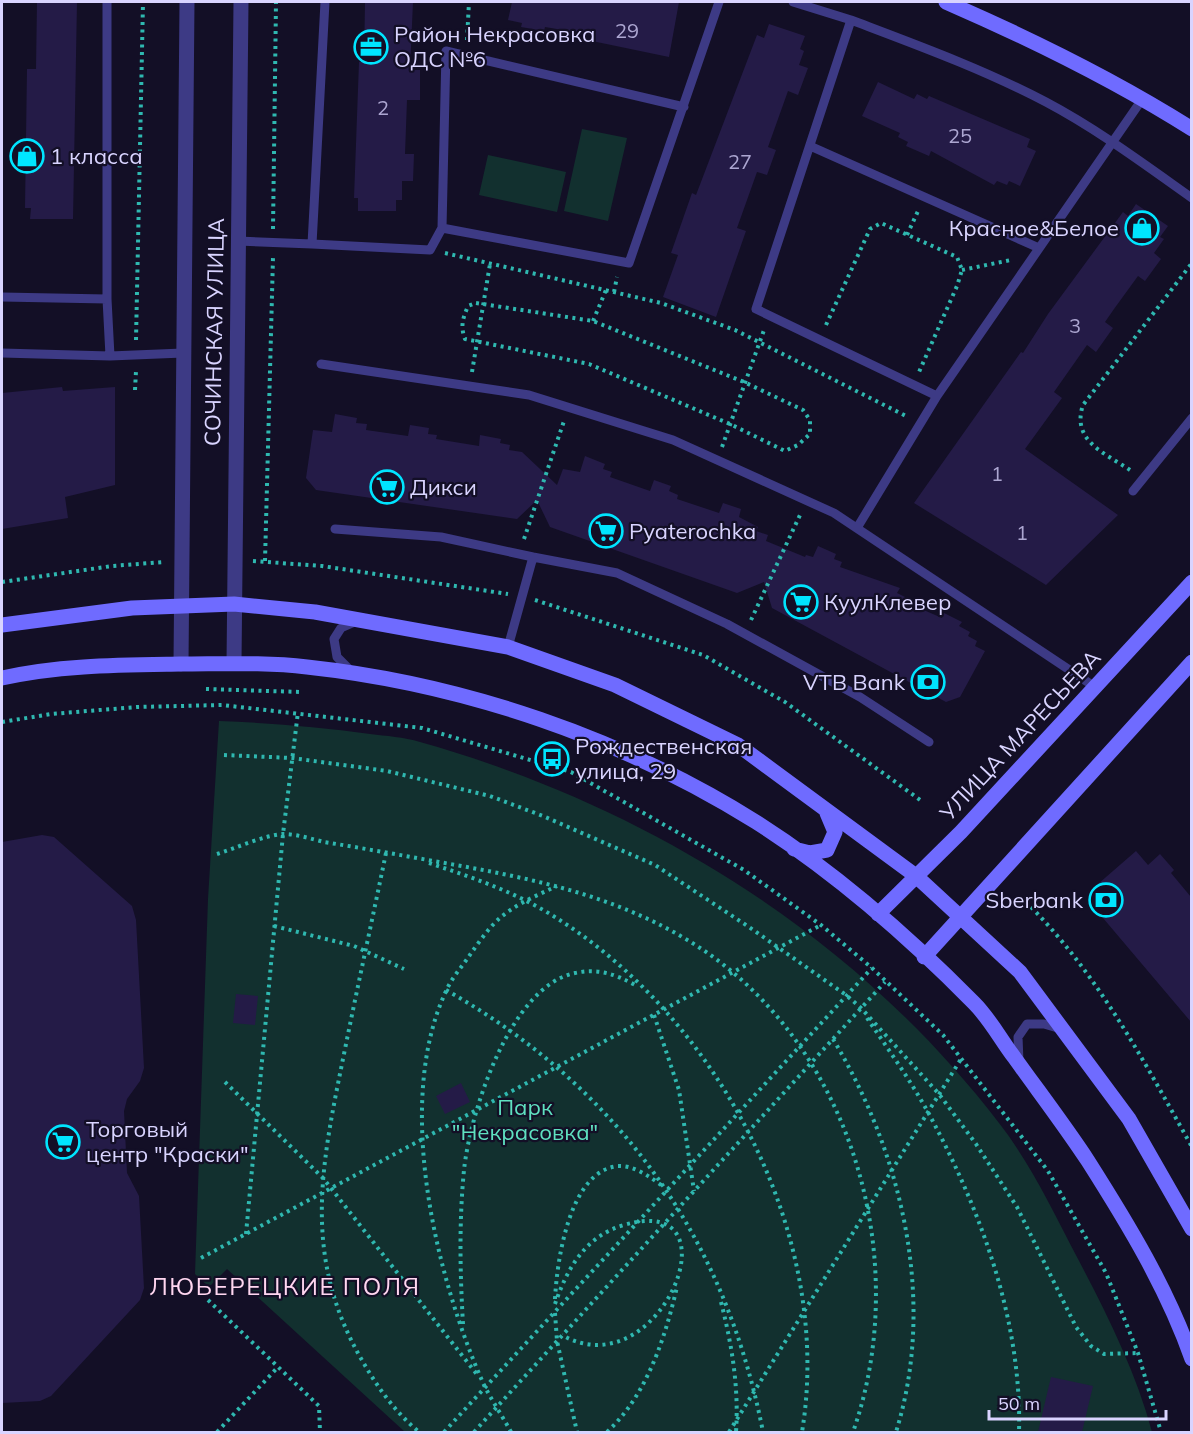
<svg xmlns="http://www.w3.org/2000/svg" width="1193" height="1434" viewBox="0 0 1193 1434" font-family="Mulish,sans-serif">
<rect width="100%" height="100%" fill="#130f26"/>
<!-- green -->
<path fill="#12302f" d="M 582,129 L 627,138 L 608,221 L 564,211 Z
M 488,155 L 566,172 L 557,212 L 479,195 Z
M 219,721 C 270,723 320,727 370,734 C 386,736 404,737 420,742 C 647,806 855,935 999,1123 C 1031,1164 1054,1213 1078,1259 C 1107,1314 1136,1372 1152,1432 L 405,1432 L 227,1269 L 209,1287 L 195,1274 L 208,899 Z"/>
<!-- building -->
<path fill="#241b47" d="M 37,2 L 77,2 L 73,219 L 30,219 L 31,208 L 25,208 L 27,69 L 36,69 Z
M 365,2 L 413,2 L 410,70 L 420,70 L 420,100 L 407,100 L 405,154 L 414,154 L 413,181 L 402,181 L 402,200 L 396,200 L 396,211 L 358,211 L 358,198 L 354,198 L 359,62 L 364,62 Z
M 512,2 L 679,2 L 669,57 L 592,41 L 593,36 L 580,33 L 545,27 L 544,31 L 521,27 L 522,23 L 508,20 Z
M 769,24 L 805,36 L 800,49 L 804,51 L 799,65 L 808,68 L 798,95 L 788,91 L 768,147 L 776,150 L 767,175 L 757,172 L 737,228 L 746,231 L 716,317 L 663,297 L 678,255 L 671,253 L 692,193 L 696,195 L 757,35 L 764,38 Z
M 878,82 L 914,99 L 917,94 L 927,99 L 929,96 L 1030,139 L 1027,147 L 1036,151 L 1020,186 L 1009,181 L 1007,185 L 997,181 L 994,185 L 931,151 L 929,156 L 906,146 L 908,142 L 898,137 L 900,133 L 862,116 Z
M 1136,204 L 1168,226 L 1160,237 L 1164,239 L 1154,253 L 1161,259 L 1145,281 L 1138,276 L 1114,309 L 1105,322 L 1113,328 L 1096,352 L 1087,345 L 1054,392 L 1062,398 L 1025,449 L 1118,515 L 1046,585 L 914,503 L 1021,352 L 1023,353 L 1048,314 L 1123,212 L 1128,216 Z
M 62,387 L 63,391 L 115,387 L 115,485 L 65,497 L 68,518 L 2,529 L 2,393 Z
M 335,414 L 357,418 L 356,423 L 367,424 L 366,430 L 408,436 L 410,425 L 429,428 L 428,434 L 437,435 L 436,439 L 479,446 L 480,435 L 501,439 L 500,443 L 510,445 L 509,450 L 522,452 L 557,485 L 563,469 L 580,472 L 585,456 L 605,464 L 603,469 L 612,472 L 610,477 L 650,491 L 654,480 L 671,486 L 669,491 L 678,495 L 677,499 L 719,513 L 723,503 L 741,509 L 739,517 L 758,527 L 756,531 L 768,535 L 766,541 L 805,557 L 806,555 L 813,557 L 818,546 L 836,554 L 834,559 L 842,562 L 840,567 L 900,588 L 897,593 L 905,597 L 903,601 L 942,618 L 944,613 L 962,622 L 959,626 L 970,632 L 968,636 L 977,641 L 975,646 L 985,651 L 960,697 L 946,702 L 772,608 L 764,582 L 737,593 L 550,527 L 537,500 L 517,519 L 316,490 L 306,478 L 313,430 L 332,432 Z
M 42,835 L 54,837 L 132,906 L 136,920 L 144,1068 L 140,1081 L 127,1099 L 124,1111 L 127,1173 L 139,1196 L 144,1288 L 140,1300 L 51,1396 L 40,1401 L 2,1403 L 2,842 Z
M 1136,851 L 1148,865 L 1160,854 L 1174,870 L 1171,873 L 1191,897 L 1191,1022 L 1092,905 L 1098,884 Z
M 236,994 L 258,996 L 255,1025 L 233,1023 Z
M 461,1083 L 470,1102 L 445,1114 L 436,1096 Z
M 1051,1377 L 1093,1386 L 1082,1432 L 1038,1432 Z"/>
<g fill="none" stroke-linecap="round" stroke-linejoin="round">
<!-- path -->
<path stroke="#2fb8b0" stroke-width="4" stroke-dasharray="3 4.5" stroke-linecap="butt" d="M 467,40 L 469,2
M 273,229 L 276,2
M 907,235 L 918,211
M 445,253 L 661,303 L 735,330 L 908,417
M 962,270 L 1011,260
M 614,292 L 617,277
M 476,303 L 593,321 L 744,382 L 803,410 L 810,420 L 810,434 L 798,445 L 785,451 L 730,424 L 589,364 L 465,339 C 460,326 463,318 468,306 Z
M 593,321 L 606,290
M 826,325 L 870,229 L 881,223 L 957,257 L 962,270 L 957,286 L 919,372
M 136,340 L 143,2
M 472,372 L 490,264
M 135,390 L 136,371
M 722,447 L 764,330
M 1130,470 C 1105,453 1071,441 1083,405 L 1192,263
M 524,539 L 564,421
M 253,561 L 322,566 L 508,594
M 265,561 L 273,257
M 2,582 L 112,566 L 164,562
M 535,600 L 703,655 L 785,702 L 923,802
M 751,620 L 800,515
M 206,689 L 301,692
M 2,722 L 51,714 L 137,707 L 222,705 L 422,728 L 571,772 L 744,870 L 821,925 L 872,968 L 943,1035 L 1048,1171 L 1106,1273 L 1138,1353 L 1161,1432
M 224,755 L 292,758 L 387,771 L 490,796 L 543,816 L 655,865 L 749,927 L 846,995 L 861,1008 L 939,1094 L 976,1144 L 1017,1207 L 1076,1327 L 1091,1346 L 1104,1354 L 1138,1353
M 386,853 C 373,916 359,980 346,1044 C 323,1159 299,1253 363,1362 C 378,1388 396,1413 419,1432
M 217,854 C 236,848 265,835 283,834 C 296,834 312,839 324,842 C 362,848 400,855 439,862 C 524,877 608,893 684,938 C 849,1034 915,1256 853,1432
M 429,863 C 474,878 518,893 558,919 C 721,1022 834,1239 802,1432
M 1031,907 C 1099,976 1145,1063 1192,1147
M 274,926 L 354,946 L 404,969
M 446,990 C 619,1088 725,1237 763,1432
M 654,1015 L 679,1090 L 694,1191
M 867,1018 C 888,1049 911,1081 929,1114 C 981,1211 1022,1321 1019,1432
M 833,1039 C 902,1154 937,1301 896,1432
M 225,1082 L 323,1178 L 479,1377
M 246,1234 L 283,834 L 298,712
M 201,1258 L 821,925
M 555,1299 C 557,1261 569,1171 618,1166 C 635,1165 651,1178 664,1187
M 208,1300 L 319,1406 L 320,1432
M 721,1302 C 732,1345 739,1388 736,1432
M 555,1304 C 567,1269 585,1236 624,1225 C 741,1190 660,1391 562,1335
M 555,1313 L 557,1341 L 577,1432
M 463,1324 C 460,1273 459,1221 464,1170 C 470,1113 510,986 575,973 C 598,968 615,974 635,985
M 217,1432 L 278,1367
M 444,1432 L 872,968
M 474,1432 L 885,982
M 511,1432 C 503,1417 492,1401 484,1385 C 436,1278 393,1101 447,989 C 452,978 460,969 467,959 C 477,945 488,928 501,917 C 518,903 538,895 557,886
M 607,1432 C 647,1395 665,1338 677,1287
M 729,1432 L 961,1059"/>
<!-- lane -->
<path stroke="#3d3a85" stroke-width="9" d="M 107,2 L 107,299
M 793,2 L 851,20 L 756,309 L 937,396 L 1143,98
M 851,20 C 917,45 983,69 1046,102 C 1097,129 1144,164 1192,198
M 684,107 L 446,51 L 442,228 L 629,263 L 719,2
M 810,146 L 1039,248
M 238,241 L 312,244 L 325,2
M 312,244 L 430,250 L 442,228
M 2,297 L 107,299 L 110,356
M 2,353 L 110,356 L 183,353
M 321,364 L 529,395 L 673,440 L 834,513 L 1095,687
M 1133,491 L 1192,418
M 857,528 L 937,396
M 335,529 L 441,537 L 533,557
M 508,647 L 533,557 L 617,573 L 727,624 L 860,697 L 929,742
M 352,672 L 337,657 L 334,639 L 341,628 L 357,621
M 1019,1062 L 1018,1037 L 1027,1024 L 1044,1024 L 1061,1029"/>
<!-- street -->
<path stroke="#3d3a85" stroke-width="15" d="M 234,663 L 241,2
M 181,664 L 187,2"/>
<!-- secondary -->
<path stroke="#6f6bff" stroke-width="15" d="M 946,2 C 1031,39 1113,79 1192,129
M 2,625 L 132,608 L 234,604 L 315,612 L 508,647 L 615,685 L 738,745 L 916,876 L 1020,972 L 1129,1119 L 1192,1229
M 2,678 C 59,665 121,665 180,664 C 222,664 265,662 307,667 C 464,684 622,738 756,822 C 833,871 910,938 974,1003 C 990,1019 1001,1040 1014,1057 C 1039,1092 1065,1126 1088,1161 C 1128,1224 1167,1288 1192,1359
M 794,849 L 810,853 L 827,850 L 835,832 L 827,813
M 878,914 L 961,832 L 1192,582
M 924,957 L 1192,662"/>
</g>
<!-- icons -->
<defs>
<symbol id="office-ring" viewBox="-11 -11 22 22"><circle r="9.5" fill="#130f26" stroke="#00e5ff" stroke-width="1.5"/><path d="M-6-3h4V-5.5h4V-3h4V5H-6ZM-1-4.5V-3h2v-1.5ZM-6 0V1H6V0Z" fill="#00e5ff"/></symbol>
<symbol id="shop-ring" viewBox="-11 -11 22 22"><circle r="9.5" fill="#130f26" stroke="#00e5ff" stroke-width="1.5"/><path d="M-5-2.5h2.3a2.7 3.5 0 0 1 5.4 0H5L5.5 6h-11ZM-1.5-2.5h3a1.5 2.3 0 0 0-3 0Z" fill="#00e5ff"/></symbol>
<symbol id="supermarket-ring" viewBox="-11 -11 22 22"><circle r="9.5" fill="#130f26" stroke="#00e5ff" stroke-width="1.5"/><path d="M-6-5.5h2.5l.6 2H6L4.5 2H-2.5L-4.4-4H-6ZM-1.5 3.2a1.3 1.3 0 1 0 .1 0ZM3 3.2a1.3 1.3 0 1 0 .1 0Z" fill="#00e5ff"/></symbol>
<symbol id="bank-ring" viewBox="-11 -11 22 22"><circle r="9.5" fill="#130f26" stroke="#00e5ff" stroke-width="1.5"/><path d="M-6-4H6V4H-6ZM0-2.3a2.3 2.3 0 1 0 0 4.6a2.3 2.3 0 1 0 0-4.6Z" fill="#00e5ff"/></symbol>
<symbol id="bus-ring" viewBox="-11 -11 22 22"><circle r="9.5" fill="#130f26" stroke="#00e5ff" stroke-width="1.5"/><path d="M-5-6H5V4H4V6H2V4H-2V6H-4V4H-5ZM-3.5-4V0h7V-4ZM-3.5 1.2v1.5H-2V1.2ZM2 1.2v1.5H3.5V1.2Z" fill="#00e5ff"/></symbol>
</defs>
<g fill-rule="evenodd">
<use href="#office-ring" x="352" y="28" width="38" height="38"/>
<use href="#shop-ring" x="8" y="137" width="38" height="38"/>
<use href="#shop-ring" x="1123" y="209" width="38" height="38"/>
<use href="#supermarket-ring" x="368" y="468" width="38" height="38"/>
<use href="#supermarket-ring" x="587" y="512" width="38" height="38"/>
<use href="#supermarket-ring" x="782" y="583" width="38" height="38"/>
<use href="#bank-ring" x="909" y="663" width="38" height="38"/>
<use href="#bus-ring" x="533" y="740" width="38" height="38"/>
<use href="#bank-ring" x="1087" y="881" width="38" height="38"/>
<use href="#supermarket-ring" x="44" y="1123" width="38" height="38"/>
</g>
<g text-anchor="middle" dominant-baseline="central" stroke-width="4.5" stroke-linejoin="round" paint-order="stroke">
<!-- number labels -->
<g font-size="20" fill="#aca6d1">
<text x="627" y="30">29</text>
<text x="383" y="107">2</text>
<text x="960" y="135">25</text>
<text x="740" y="161">27</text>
<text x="1075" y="325">3</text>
<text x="997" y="473">1</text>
<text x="1022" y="532">1</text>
</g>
<!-- poi labels -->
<g font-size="22" fill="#d9d4ff" stroke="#130f26" text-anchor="start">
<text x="394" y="34">Район Некрасовка<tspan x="394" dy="25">ОДС №6</tspan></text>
<text x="50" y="156">1 класса</text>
<text x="1119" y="228" text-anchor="end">Красное&amp;Белое</text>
<text x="410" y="487">Дикси</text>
<text x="629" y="531">Pyaterochka</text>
<text x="824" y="602">КуулКлевер</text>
<text x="905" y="682" text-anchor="end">VTB Bank</text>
<text x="575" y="746">Рождественская<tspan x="575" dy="25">улица, 29</tspan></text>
<text x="1083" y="900" text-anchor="end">Sberbank</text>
<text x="86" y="1129">Торговый<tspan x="86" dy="25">центр "Краски"</tspan></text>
</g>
<!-- street labels -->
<g font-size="22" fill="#d9d4ff" stroke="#130f26">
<text transform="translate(214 332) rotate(-89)">СОЧИНСКАЯ УЛИЦА</text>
<text transform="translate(1020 735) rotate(-47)">УЛИЦА МАРЕСЬЕВА</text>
</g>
<!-- park labels -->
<g font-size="22" fill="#5fe0c0" stroke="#130f26">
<text x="525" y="1107">Парк<tspan x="525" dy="25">"Некрасовка"</tspan></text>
</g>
<!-- neighbourhood labels -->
<g font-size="24" letter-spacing="1.5" fill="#ffd6f0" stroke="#130f26">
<text x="285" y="1286">ЛЮБЕРЕЦКИЕ ПОЛЯ</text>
</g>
</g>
<!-- border -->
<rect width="1193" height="1434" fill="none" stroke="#d9d4ff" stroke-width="6"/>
<!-- scale -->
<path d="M989 1410v9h177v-9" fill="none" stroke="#d9d4ff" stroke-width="3"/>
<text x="998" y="1410" font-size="18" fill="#d9d4ff" stroke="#130f26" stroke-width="4.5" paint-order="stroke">50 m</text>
</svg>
